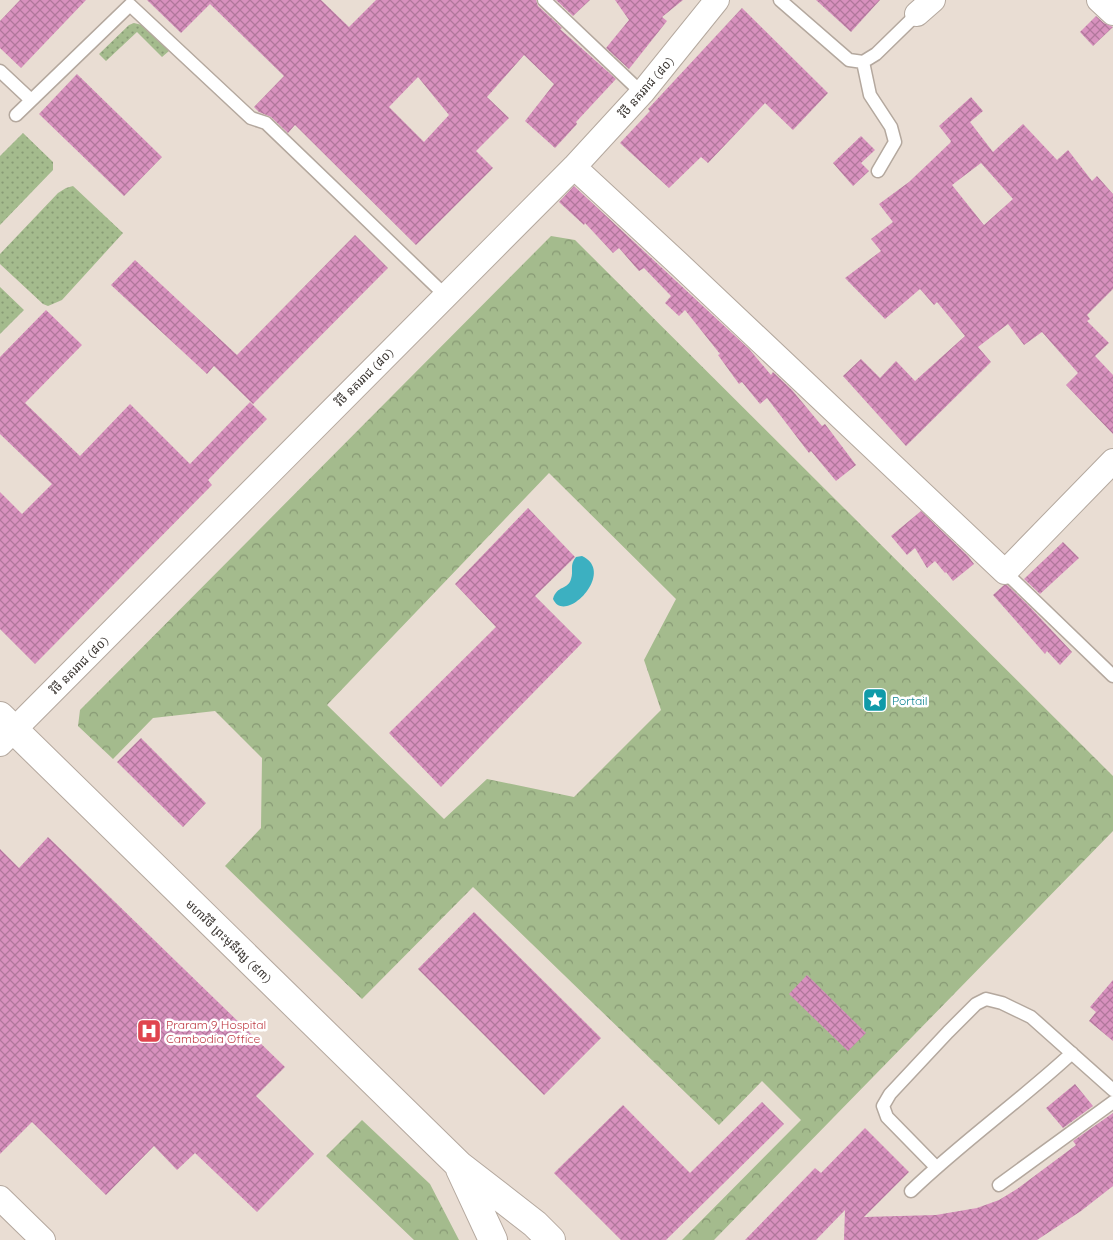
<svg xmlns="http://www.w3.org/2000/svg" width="1113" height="1240" viewBox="0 0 1113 1240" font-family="Quicksand,'Noto Sans Khmer',sans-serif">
<defs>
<pattern id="grass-dots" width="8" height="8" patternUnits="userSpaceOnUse" patternTransform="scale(1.25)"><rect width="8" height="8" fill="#a4bb8d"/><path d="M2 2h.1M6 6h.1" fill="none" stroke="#879974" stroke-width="1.8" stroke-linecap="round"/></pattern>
<pattern id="forest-crowns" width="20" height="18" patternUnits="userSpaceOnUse" patternTransform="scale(1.25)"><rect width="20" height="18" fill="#a4bb8d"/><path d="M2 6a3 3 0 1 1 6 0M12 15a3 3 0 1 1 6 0" fill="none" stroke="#879974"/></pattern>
<pattern id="building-cross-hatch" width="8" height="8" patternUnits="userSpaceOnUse" patternTransform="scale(1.25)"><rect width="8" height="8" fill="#d891be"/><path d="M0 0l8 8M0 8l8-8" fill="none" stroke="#b0779b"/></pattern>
</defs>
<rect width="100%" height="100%" fill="#e9ddd3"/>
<!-- grass -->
<path fill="url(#grass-dots)" d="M 134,23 L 142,25 L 169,51 L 162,57 L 137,32 L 106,61 L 99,54 L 129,25 Z
M 23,133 L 53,162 L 53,170 L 0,225 L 0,156 Z
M 73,186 L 123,233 L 62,300 L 48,306 L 43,304 L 0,264 L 0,254 L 58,193 L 66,188 Z
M 0,287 L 24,310 L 0,334 Z"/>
<!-- forest -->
<path fill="url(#forest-crowns)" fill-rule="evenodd" d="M 551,236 L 575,240 L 1113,776 L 1113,831 L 714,1240 L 682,1240 L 801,1120 L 762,1081 L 719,1125 L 473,887 L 362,999 L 225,866 L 261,828 L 262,758 L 215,711 L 153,718 L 113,759 L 78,726 L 80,710 ZM 549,473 L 676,599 L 644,660 L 661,710 L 574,797 L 487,779 L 444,819 L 327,705 Z
M 362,1120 L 430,1184 L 459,1240 L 414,1240 L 326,1156 Z"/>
<!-- water -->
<path fill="#3cb0c1" d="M 582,556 C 617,572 565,626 553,599 C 557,585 568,590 571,579 C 574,571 569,565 576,557 Z"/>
<!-- building -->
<path fill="url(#building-cross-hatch)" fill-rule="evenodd" d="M 20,0 L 86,0 L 21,68 L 0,48 L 0,21 Z
M 147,0 L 321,0 L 349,27 L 376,0 L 536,0 L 538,6 L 562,28 L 560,29 L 616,79 L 576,122 L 577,124 L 555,148 L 525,121 L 554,84 L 524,55 L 487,97 L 509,118 L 476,151 L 493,168 L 416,245 L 295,125 L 288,133 L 271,117 L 259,112 L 254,107 L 284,76 L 210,4 L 181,33 ZM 418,77 L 449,115 L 424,142 L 389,107 Z
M 556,0 L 590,0 L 573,16 Z
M 615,0 L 683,0 L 662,17 L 667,21 L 629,69 L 606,48 L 629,20 Z
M 816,0 L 880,0 L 851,32 Z
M 742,8 L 828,93 L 793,130 L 765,103 L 708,163 L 701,157 L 669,188 L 620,143 L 650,111 L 648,109 Z
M 1096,16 L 1104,23 L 1113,27 L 1093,46 L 1080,32 Z
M 77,74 L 162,157 L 124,196 L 39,114 Z
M 971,97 L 983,111 L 970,122 L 993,152 L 1023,124 L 1057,160 L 1068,150 L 1092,181 L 1097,176 L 1113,194 L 1113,289 L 1087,315 L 1090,319 L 1087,321 L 1109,343 L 1095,356 L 1113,375 L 1113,434 L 1066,385 L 1078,373 L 1042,332 L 1024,345 L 1008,324 L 978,347 L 991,362 L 906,446 L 843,376 L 861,359 L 880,378 L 896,361 L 915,381 L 965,336 L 937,302 L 934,305 L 920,289 L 885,319 L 845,278 L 881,251 L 871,239 L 893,222 L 879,204 L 909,182 L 950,143 L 951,141 L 939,126 ZM 981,163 L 1013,199 L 984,225 L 952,185 Z
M 861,136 L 875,150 L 861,163 L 869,171 L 853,186 L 833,163 Z
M 574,186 L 749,349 L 771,375 L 773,372 L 792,390 L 822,426 L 825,424 L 856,465 L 836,481 L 811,451 L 809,453 L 767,398 L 760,404 L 742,382 L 739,384 L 718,355 L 720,354 L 685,310 L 679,316 L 665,303 L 671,296 L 644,268 L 639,271 L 619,248 L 613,253 L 585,223 L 584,225 L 559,202 Z
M 355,235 L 388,268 L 253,404 L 214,366 L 207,374 L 111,285 L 135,260 L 237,355 Z
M 46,310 L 82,345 L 25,403 L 80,456 L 130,404 L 190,464 L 250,402 L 267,419 L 208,480 L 212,485 L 35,664 L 0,629 L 0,492 L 22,514 L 52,484 L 0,434 L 0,357 Z
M 528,508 L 575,557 L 535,596 L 582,643 L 441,787 L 389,733 L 496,627 L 455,584 Z
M 921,511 L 968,556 L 974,564 L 953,581 L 946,572 L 945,573 L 935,561 L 927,568 L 915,548 L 907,555 L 891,536 Z
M 1063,542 L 1079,558 L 1040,594 L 1024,579 Z
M 1004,585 L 1007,585 L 1028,605 L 1072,652 L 1060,665 L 1047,651 L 1045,654 L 993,595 Z
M 141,738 L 206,803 L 183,827 L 117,762 Z
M 48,837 L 285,1067 L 256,1096 L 314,1154 L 257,1212 L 195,1153 L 177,1170 L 154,1146 L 106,1195 L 32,1122 L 0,1154 L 0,849 L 19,868 Z
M 474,912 L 601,1038 L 544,1095 L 418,969 Z
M 807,975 L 866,1033 L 848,1051 L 789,994 Z
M 1113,980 L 1113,1041 L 1089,1021 L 1096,1012 L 1090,1007 Z
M 1075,1084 L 1093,1106 L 1063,1128 L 1046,1108 Z
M 762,1102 L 784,1124 L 666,1240 L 621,1240 L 554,1173 L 623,1105 L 690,1173 Z
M 1113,1113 L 1113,1186 L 1081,1211 L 1037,1240 L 844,1240 L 845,1210 L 816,1240 L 745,1240 L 815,1168 L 821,1173 L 865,1128 L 909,1172 L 864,1217 L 936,1215 L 977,1208 L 999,1200 L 1017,1189 L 1076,1145 L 1073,1141 Z"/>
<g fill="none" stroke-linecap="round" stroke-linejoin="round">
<defs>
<path id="service" d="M 544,0 L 642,93
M 780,0 L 849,60 L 863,62 L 876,54 L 917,14
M 863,62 L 870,95 L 891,127 L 895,142 L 878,171
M 0,71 L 31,100
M 16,115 L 130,5 L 251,118 L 266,123 L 445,295
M 1005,572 L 1113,676
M 936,1167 L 887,1117 L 883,1106 L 890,1094 L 948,1032 L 976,1004 L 986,999 L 1002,1003 L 1031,1017 L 1113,1090
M 999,1185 L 1113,1102
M 911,1191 C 962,1142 1020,1101 1072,1053"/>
<path id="minor" d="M 1099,0 L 1113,13
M 917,14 L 933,0
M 574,167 L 681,266 L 1005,572 L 1113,461
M 0,744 L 574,167 L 642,93 L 717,0
M 0,1198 L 43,1240"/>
<path id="trunk" d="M 0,716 L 459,1165 L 535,1224 L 551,1240
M 460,1169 L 493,1240"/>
</defs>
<!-- service casing -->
<use href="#service" stroke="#b4a89e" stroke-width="15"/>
<!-- minor casing -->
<use href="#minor" stroke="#b4a89e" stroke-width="26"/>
<!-- trunk casing -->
<use href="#trunk" stroke="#b4a89e" stroke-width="30"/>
<!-- service -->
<use href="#service" stroke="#fff" stroke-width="12"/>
<!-- minor -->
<use href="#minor" stroke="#fff" stroke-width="24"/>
<!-- trunk -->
<use href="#trunk" stroke="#fff" stroke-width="28"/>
</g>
<!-- icons -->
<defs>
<symbol id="sight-square" viewBox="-11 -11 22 22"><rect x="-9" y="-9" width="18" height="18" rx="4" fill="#0f9aa8" stroke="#fff"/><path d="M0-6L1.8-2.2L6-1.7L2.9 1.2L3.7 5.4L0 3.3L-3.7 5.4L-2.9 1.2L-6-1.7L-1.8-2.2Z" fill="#fff"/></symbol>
<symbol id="hospital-square" viewBox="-11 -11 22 22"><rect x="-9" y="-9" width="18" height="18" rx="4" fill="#e0444e" stroke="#fff"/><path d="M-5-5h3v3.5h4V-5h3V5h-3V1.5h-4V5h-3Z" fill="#fff"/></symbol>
</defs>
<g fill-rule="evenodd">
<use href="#sight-square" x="861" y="686" width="28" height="28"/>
<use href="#hospital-square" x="135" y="1017" width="28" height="28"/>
</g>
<g text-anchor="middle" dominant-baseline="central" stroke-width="5" stroke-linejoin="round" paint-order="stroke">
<!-- street labels -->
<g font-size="12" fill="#38332f" stroke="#fff">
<text transform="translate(646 87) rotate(-49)">វិថី នគររាជ (៨០)</text>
<text transform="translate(364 377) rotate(-45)">វិថី នគររាជ (៨០)</text>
<text transform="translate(79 665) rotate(-45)">វិថី នគររាជ (៨០)</text>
<text transform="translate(229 941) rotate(44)">មហាវិថី ព្រះមុនីវង្ស (៩៣)</text>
</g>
<!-- culture labels -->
<g font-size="12" fill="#0d838f" stroke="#fff" text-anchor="start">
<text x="892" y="700">Portail</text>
</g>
<!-- health labels -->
<g font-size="12" fill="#be3a42" stroke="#fff" text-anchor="start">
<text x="166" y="1024">Praram 9 Hospital<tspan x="166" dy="14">Cambodia Office</tspan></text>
</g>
</g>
</svg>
